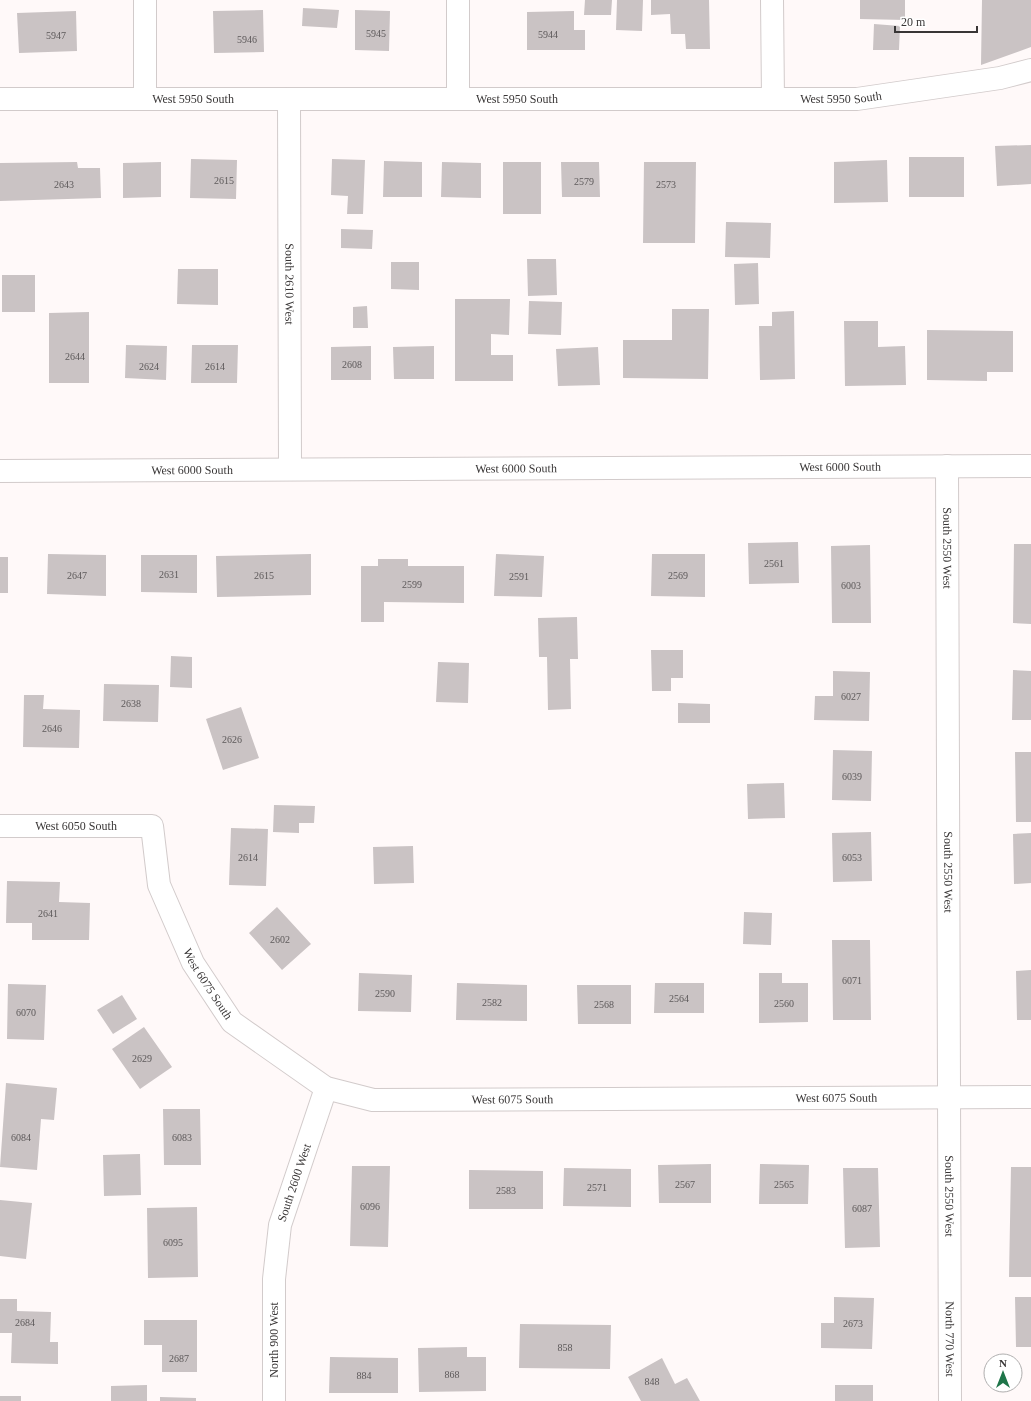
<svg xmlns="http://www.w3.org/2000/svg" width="1031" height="1401" viewBox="0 0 1031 1401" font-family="Georgia,serif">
<rect width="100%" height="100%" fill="#fff9f9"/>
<!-- building -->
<path fill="#cac3c4" d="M 585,0 L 612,0 L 611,15 L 584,15 Z
M 617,0 L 643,0 L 642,31 L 616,30 Z
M 651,0 L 709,0 L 710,49 L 686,49 L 685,34 L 671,34 L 670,14 L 651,15 Z
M 860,0 L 905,0 L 905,20 L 860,19 Z
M 982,0 L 1031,0 L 1031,47 L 981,65 Z
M 303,8 L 339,10 L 337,28 L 302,26 Z
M 263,10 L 264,52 L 214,53 L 213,11 Z
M 355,10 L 390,11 L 389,51 L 355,50 Z
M 76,11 L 77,51 L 19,53 L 17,13 Z
M 574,11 L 574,30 L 585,30 L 585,50 L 527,50 L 527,12 Z
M 874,24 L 900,26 L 899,50 L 873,50 Z
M 1031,145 L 1031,184 L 997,186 L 995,146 Z
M 909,157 L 964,157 L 964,197 L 909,197 Z
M 191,159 L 237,160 L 236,199 L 190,198 Z
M 332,159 L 365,160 L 363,214 L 347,214 L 348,196 L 331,195 Z
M 887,160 L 888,202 L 834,203 L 834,162 Z
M 384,161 L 422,162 L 422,197 L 383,197 Z
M 77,162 L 78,168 L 100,168 L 101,198 L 0,201 L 0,163 Z
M 161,162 L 161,197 L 123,198 L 123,163 Z
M 442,162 L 481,163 L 481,198 L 441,197 Z
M 503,162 L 541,162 L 541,214 L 503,214 Z
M 561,162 L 599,162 L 600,197 L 562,197 Z
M 644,162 L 696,162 L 695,243 L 643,243 Z
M 726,222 L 771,223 L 770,258 L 725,257 Z
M 341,229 L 373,230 L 372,249 L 341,248 Z
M 527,259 L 556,259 L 557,295 L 528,296 Z
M 391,262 L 419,262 L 419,290 L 391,289 Z
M 758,263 L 759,304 L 735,305 L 734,264 Z
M 178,269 L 218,269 L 218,305 L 177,304 Z
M 2,275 L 35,275 L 35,312 L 2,312 Z
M 455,299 L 510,299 L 509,335 L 491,334 L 491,355 L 513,355 L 513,381 L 455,381 Z
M 529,301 L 562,302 L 561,335 L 528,334 Z
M 367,306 L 368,328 L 353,328 L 353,307 Z
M 672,309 L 709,309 L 708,379 L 623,378 L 623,340 L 672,340 Z
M 794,311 L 795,379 L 760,380 L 759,326 L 772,326 L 772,312 Z
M 89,312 L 89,383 L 49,383 L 49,313 Z
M 844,321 L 878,321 L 878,347 L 905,346 L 906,385 L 845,386 Z
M 927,330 L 1013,331 L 1013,372 L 987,372 L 987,381 L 927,380 Z
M 126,345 L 167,346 L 166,380 L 125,378 Z
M 192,345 L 238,345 L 237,383 L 191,383 Z
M 371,346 L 371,380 L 331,380 L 331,347 Z
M 434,346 L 434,379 L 394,379 L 393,347 Z
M 598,347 L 600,385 L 558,386 L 556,349 Z
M 798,542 L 799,583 L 749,584 L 748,543 Z
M 1014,544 L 1031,544 L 1031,624 L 1013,623 Z
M 870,545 L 871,623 L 832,623 L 831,546 Z
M 48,554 L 106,555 L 106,596 L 47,594 Z
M 311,554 L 311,595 L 217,597 L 216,556 Z
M 496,554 L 544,556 L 542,597 L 494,596 Z
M 652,554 L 705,554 L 705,597 L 651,596 Z
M 141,555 L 197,555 L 197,593 L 141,592 Z
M 0,557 L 8,557 L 8,593 L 0,593 Z
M 378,559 L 408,559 L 408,566 L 464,566 L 464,603 L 384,602 L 384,622 L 361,622 L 361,566 L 378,566 Z
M 577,617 L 578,659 L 570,659 L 571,709 L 548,710 L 547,657 L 539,657 L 538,618 Z
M 651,650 L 683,650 L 683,678 L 671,678 L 671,691 L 652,691 Z
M 171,656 L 192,657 L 192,688 L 170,687 Z
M 438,662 L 469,663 L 468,703 L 436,702 Z
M 1013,670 L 1031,671 L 1031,720 L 1012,720 Z
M 833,671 L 870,672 L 869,721 L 814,720 L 815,696 L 833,696 Z
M 104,684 L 159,685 L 158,722 L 103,721 Z
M 24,695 L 44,695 L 43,709 L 80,710 L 79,748 L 23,747 Z
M 678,703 L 710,704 L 710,723 L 678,723 Z
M 241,707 L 259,758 L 223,770 L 206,719 Z
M 833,750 L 872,751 L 871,801 L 832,800 Z
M 1015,752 L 1031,752 L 1031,822 L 1016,822 Z
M 784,783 L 785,818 L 748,819 L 747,784 Z
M 274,805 L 315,806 L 314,823 L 299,823 L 299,833 L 273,832 Z
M 231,828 L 268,829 L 266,886 L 229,885 Z
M 871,832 L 872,881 L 833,882 L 832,833 Z
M 1031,833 L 1031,883 L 1014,884 L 1013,834 Z
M 413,846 L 414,883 L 374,884 L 373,847 Z
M 7,881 L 60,882 L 59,902 L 90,903 L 89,940 L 32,940 L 32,923 L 6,923 Z
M 277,907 L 311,944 L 282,970 L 249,933 Z
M 744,912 L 772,913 L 771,945 L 743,944 Z
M 832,940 L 870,940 L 871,1020 L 833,1020 Z
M 1031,970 L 1031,1020 L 1017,1020 L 1016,971 Z
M 359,973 L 412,975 L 411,1012 L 358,1011 Z
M 759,973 L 782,973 L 782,983 L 808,983 L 808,1022 L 759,1023 Z
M 457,983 L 527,985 L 527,1021 L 456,1020 Z
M 655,983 L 704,983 L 704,1013 L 654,1013 Z
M 8,984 L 46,985 L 44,1040 L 7,1039 Z
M 577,985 L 631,985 L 631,1024 L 578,1024 Z
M 122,995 L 137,1019 L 113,1034 L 97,1010 Z
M 144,1027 L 172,1067 L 140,1089 L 112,1049 Z
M 6,1083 L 57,1088 L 54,1120 L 41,1119 L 37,1170 L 0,1167 Z
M 163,1109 L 200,1109 L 201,1165 L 164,1165 Z
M 140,1154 L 141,1195 L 104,1196 L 103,1155 Z
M 711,1164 L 711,1203 L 659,1203 L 658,1165 Z
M 760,1164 L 809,1165 L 808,1204 L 759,1204 Z
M 352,1166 L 390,1166 L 388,1247 L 350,1246 Z
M 1011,1167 L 1031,1167 L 1031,1277 L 1009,1277 Z
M 564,1168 L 631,1169 L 631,1207 L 563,1206 Z
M 843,1168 L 878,1168 L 880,1247 L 845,1248 Z
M 469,1170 L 543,1171 L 543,1209 L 469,1209 Z
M 0,1200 L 32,1203 L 26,1259 L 0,1256 Z
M 197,1207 L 198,1277 L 148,1278 L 147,1208 Z
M 834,1297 L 874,1298 L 872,1349 L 821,1348 L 821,1323 L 834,1323 Z
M 1015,1297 L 1031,1297 L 1031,1347 L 1016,1347 Z
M 0,1299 L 17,1299 L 17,1311 L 51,1312 L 50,1342 L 58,1342 L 58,1364 L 11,1363 L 12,1333 L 0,1333 Z
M 144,1320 L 197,1320 L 197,1372 L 162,1372 L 162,1345 L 144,1345 Z
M 520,1324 L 611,1325 L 610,1369 L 519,1368 Z
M 467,1347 L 467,1357 L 486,1357 L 486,1391 L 419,1392 L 418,1348 Z
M 330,1357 L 398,1358 L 398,1393 L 329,1393 Z
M 662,1358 L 675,1384 L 687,1378 L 700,1401 L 641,1401 L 628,1377 Z
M 147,1385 L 147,1401 L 111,1401 L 111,1386 Z
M 835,1385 L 873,1385 L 873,1401 L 835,1401 Z
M 0,1396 L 21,1396 L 21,1401 L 0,1401 Z
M 160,1397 L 196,1398 L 196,1401 L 160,1401 Z"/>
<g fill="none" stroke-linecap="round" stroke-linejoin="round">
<defs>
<g id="minor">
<path d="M 145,0 L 145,99"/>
<path d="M 458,0 L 458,99"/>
<path d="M 772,0 L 773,99"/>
<path id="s1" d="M 0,99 L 857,99 L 1000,78 L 1031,70"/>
<path id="s2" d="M 289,99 L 290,469"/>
<path id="s3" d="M 947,466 L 950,1401"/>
<path id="s4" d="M 0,471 L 1031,466"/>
<path id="s5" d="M 0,826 L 152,826 L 159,885 L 193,963 L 232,1022 L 326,1088 L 373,1100 L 1031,1097"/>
<path id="s6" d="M 274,1401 L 274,1279 L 280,1225 L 326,1088"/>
</g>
</defs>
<!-- minor casing -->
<use href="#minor" stroke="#d2cbcb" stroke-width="24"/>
<!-- minor -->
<use href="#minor" stroke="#fff" stroke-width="22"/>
</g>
<g text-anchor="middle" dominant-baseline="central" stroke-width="3.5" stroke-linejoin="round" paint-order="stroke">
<!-- number labels -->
<g font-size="10" fill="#5d595a">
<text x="376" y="33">5945</text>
<text x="548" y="34">5944</text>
<text x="56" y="35">5947</text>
<text x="247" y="39">5946</text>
<text x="224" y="180">2615</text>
<text x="584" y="181">2579</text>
<text x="64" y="184">2643</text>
<text x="666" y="184">2573</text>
<text x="75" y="356">2644</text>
<text x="352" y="364">2608</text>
<text x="149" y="366">2624</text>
<text x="215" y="366">2614</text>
<text x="774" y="563">2561</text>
<text x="169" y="574">2631</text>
<text x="77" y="575">2647</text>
<text x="264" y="575">2615</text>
<text x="678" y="575">2569</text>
<text x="519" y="576">2591</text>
<text x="412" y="584">2599</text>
<text x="851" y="585">6003</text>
<text x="851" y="696">6027</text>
<text x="131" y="703">2638</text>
<text x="52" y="728">2646</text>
<text x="232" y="739">2626</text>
<text x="852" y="776">6039</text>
<text x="248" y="857">2614</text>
<text x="852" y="857">6053</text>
<text x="48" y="913">2641</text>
<text x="280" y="939">2602</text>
<text x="852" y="980">6071</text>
<text x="385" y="993">2590</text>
<text x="679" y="998">2564</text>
<text x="492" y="1002">2582</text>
<text x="784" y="1003">2560</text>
<text x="604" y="1004">2568</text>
<text x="26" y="1012">6070</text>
<text x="142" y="1058">2629</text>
<text x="21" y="1137">6084</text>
<text x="182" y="1137">6083</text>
<text x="685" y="1184">2567</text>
<text x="784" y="1184">2565</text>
<text x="597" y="1187">2571</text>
<text x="506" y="1190">2583</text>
<text x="370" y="1206">6096</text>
<text x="862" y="1208">6087</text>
<text x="173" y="1242">6095</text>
<text x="25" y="1322">2684</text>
<text x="853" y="1323">2673</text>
<text x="565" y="1347">858</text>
<text x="179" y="1358">2687</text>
<text x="452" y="1374">868</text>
<text x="364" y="1375">884</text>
<text x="652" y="1381">848</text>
</g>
<!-- street labels -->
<g font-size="12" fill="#393636" stroke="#fff">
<text stroke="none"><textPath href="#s1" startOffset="841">West 5950 South</textPath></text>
<text stroke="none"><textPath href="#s1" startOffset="193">West 5950 South</textPath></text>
<text stroke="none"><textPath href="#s1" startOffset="517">West 5950 South</textPath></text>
<text stroke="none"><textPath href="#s2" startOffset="185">South 2610 West</textPath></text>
<text stroke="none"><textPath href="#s4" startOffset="840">West 6000 South</textPath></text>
<text stroke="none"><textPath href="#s4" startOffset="516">West 6000 South</textPath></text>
<text stroke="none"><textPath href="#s4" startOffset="192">West 6000 South</textPath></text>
<text stroke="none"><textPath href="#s3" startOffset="82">South 2550 West</textPath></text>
<text stroke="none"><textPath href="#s5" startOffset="76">West 6050 South</textPath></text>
<text stroke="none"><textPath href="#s3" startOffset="406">South 2550 West</textPath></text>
<text stroke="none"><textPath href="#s5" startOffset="322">West 6075 South</textPath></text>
<text stroke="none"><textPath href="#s5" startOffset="994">West 6075 South</textPath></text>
<text stroke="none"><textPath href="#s5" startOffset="670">West 6075 South</textPath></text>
<text stroke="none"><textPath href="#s6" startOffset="221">South 2600 West</textPath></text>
<text stroke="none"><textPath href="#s3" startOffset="730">South 2550 West</textPath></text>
<text stroke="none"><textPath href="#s3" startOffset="873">North 770 West</textPath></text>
<text transform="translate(274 1340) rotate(-90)">North 900 West</text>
</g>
</g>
<!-- north arrow -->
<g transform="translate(1003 1373)"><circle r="19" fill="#ffffff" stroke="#b0afaf"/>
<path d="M0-3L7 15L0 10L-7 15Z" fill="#1e7549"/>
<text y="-6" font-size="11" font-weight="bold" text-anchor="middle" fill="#393636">N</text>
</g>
<!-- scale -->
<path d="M895 26v6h82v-6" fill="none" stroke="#393636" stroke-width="2"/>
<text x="901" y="26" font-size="12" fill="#393636" stroke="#ffffff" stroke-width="3" paint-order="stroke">20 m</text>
</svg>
